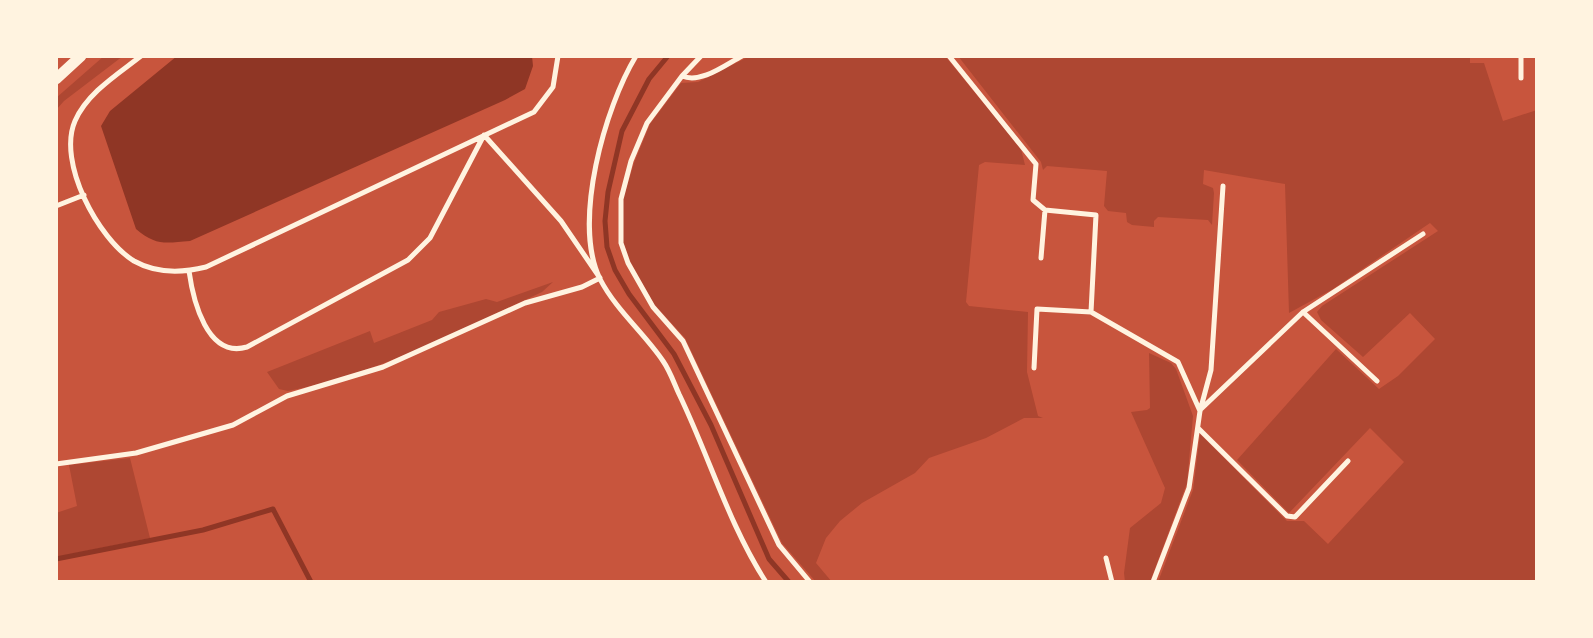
<svg xmlns="http://www.w3.org/2000/svg" width="1593" height="638" viewBox="0 0 1593 638" font-family="'Public Sans',sans-serif">
<rect width="100%" height="100%" fill="#c8553d"/>
<!-- green -->
<path fill="#ae4732" d="M 104,56 L 123,56 L 64,101 L 56,110 L 56,98 Z
M 750,56 L 945,56 L 1021,149 L 1025,165 L 985,162 L 979,165 L 966,302 L 969,306 L 1028,312 L 1027,372 L 1038,416 L 1043,418 L 1024,418 L 986,438 L 929,458 L 915,473 L 862,503 L 840,521 L 826,538 L 816,563 L 832,582 L 816,582 L 782,543 L 685,338 L 654,304 L 631,263 L 623,242 L 623,199 L 634,163 L 650,124 L 681,83 L 698,82 Z
M 958,56 L 1470,56 L 1470,63 L 1484,63 L 1503,121 L 1537,110 L 1537,582 L 1158,582 L 1193,490 L 1200,434 L 1287,521 L 1304,521 L 1328,544 L 1404,462 L 1370,428 L 1289,513 L 1237,460 L 1336,349 L 1379,389 L 1398,376 L 1435,339 L 1410,313 L 1363,357 L 1321,320 L 1317,312 L 1322,306 L 1438,231 L 1430,223 L 1333,289 L 1289,313 L 1285,184 L 1204,170 L 1203,184 L 1213,188 L 1214,193 L 1212,225 L 1208,220 L 1158,217 L 1154,221 L 1154,227 L 1132,225 L 1127,222 L 1126,213 L 1108,211 L 1104,206 L 1107,171 L 1047,166 L 1043,170 L 1041,162 Z
M 553,282 L 542,292 C 459,330 378,374 288,391 L 279,389 L 267,372 L 370,331 L 374,343 L 432,320 L 439,312 L 486,299 L 497,302 Z
M 1149,353 L 1171,363 L 1176,369 L 1193,416 L 1187,483 L 1150,582 L 1125,582 L 1124,573 L 1130,528 L 1161,503 L 1165,488 L 1131,412 L 1147,410 L 1150,408 Z
M 130,458 L 150,538 L 56,557 L 56,513 L 77,506 L 69,465 Z"/>
<!-- water -->
<path fill="#8f3625" d="M 177,56 L 532,56 L 533,66 L 525,89 L 505,100 L 190,241 C 165,243 156,246 136,229 L 101,126 L 110,111 Z"/>
<g fill="none" stroke-linecap="round" stroke-linejoin="round">
<!-- stream -->
<path stroke="#8f3625" stroke-width="5" d="M 668,56 L 649,79 L 622,131 L 608,192 L 605,221 L 607,247 L 615,270 L 629,294 L 674,354 L 711,425 L 769,559 L 789,582
M 56,559 L 203,530 L 273,509 L 311,582"/>
<!-- service -->
<path stroke="#fff3e0" stroke-width="5" d="M 141,56 C 118,74 87,93 75,121 C 57,162 98,239 134,261 C 157,274 182,273 206,267 L 534,112 L 553,87 L 558,56
M 636,56 C 605,107 572,222 600,279 C 616,310 644,333 663,361 C 670,371 674,383 679,394 C 709,456 729,525 766,582
M 701,56 L 682,76 L 647,123 L 631,161 L 621,199 L 621,243 L 628,263 L 653,307 L 683,341 L 779,545 L 810,582
M 949,56 L 1036,164 L 1033,200 L 1045,210 L 1096,215 L 1091,312 L 1178,362 L 1200,411
M 682,76 C 701,84 725,65 742,56
M 1521,78 L 1521,56
M 56,206 L 84,195
M 1041,258 L 1045,210
M 189,271 C 193,300 207,359 247,347 L 408,260 L 430,238 L 484,135 L 561,221 L 600,278
M 1303,312 L 1377,381
M 1034,368 L 1037,309 L 1091,312
M 1200,410 L 1303,312 L 1423,234
M 1198,428 L 1287,516 L 1295,517 L 1348,461
M 56,464 L 136,453 L 233,425 L 287,396 L 383,367 L 525,303 L 582,287 L 600,278
M 1106,558 L 1112,582
M 1153,582 L 1189,488 L 1200,411 L 1211,370 L 1223,186"/>
<!-- tertiary -->
<path stroke="#fff3e0" stroke-width="11" d="M 56,79 L 81,56"/>
</g>
<!-- border -->
<rect width="1593" height="638" fill="none" stroke="#fff3e0" stroke-width="116"/>
</svg>
